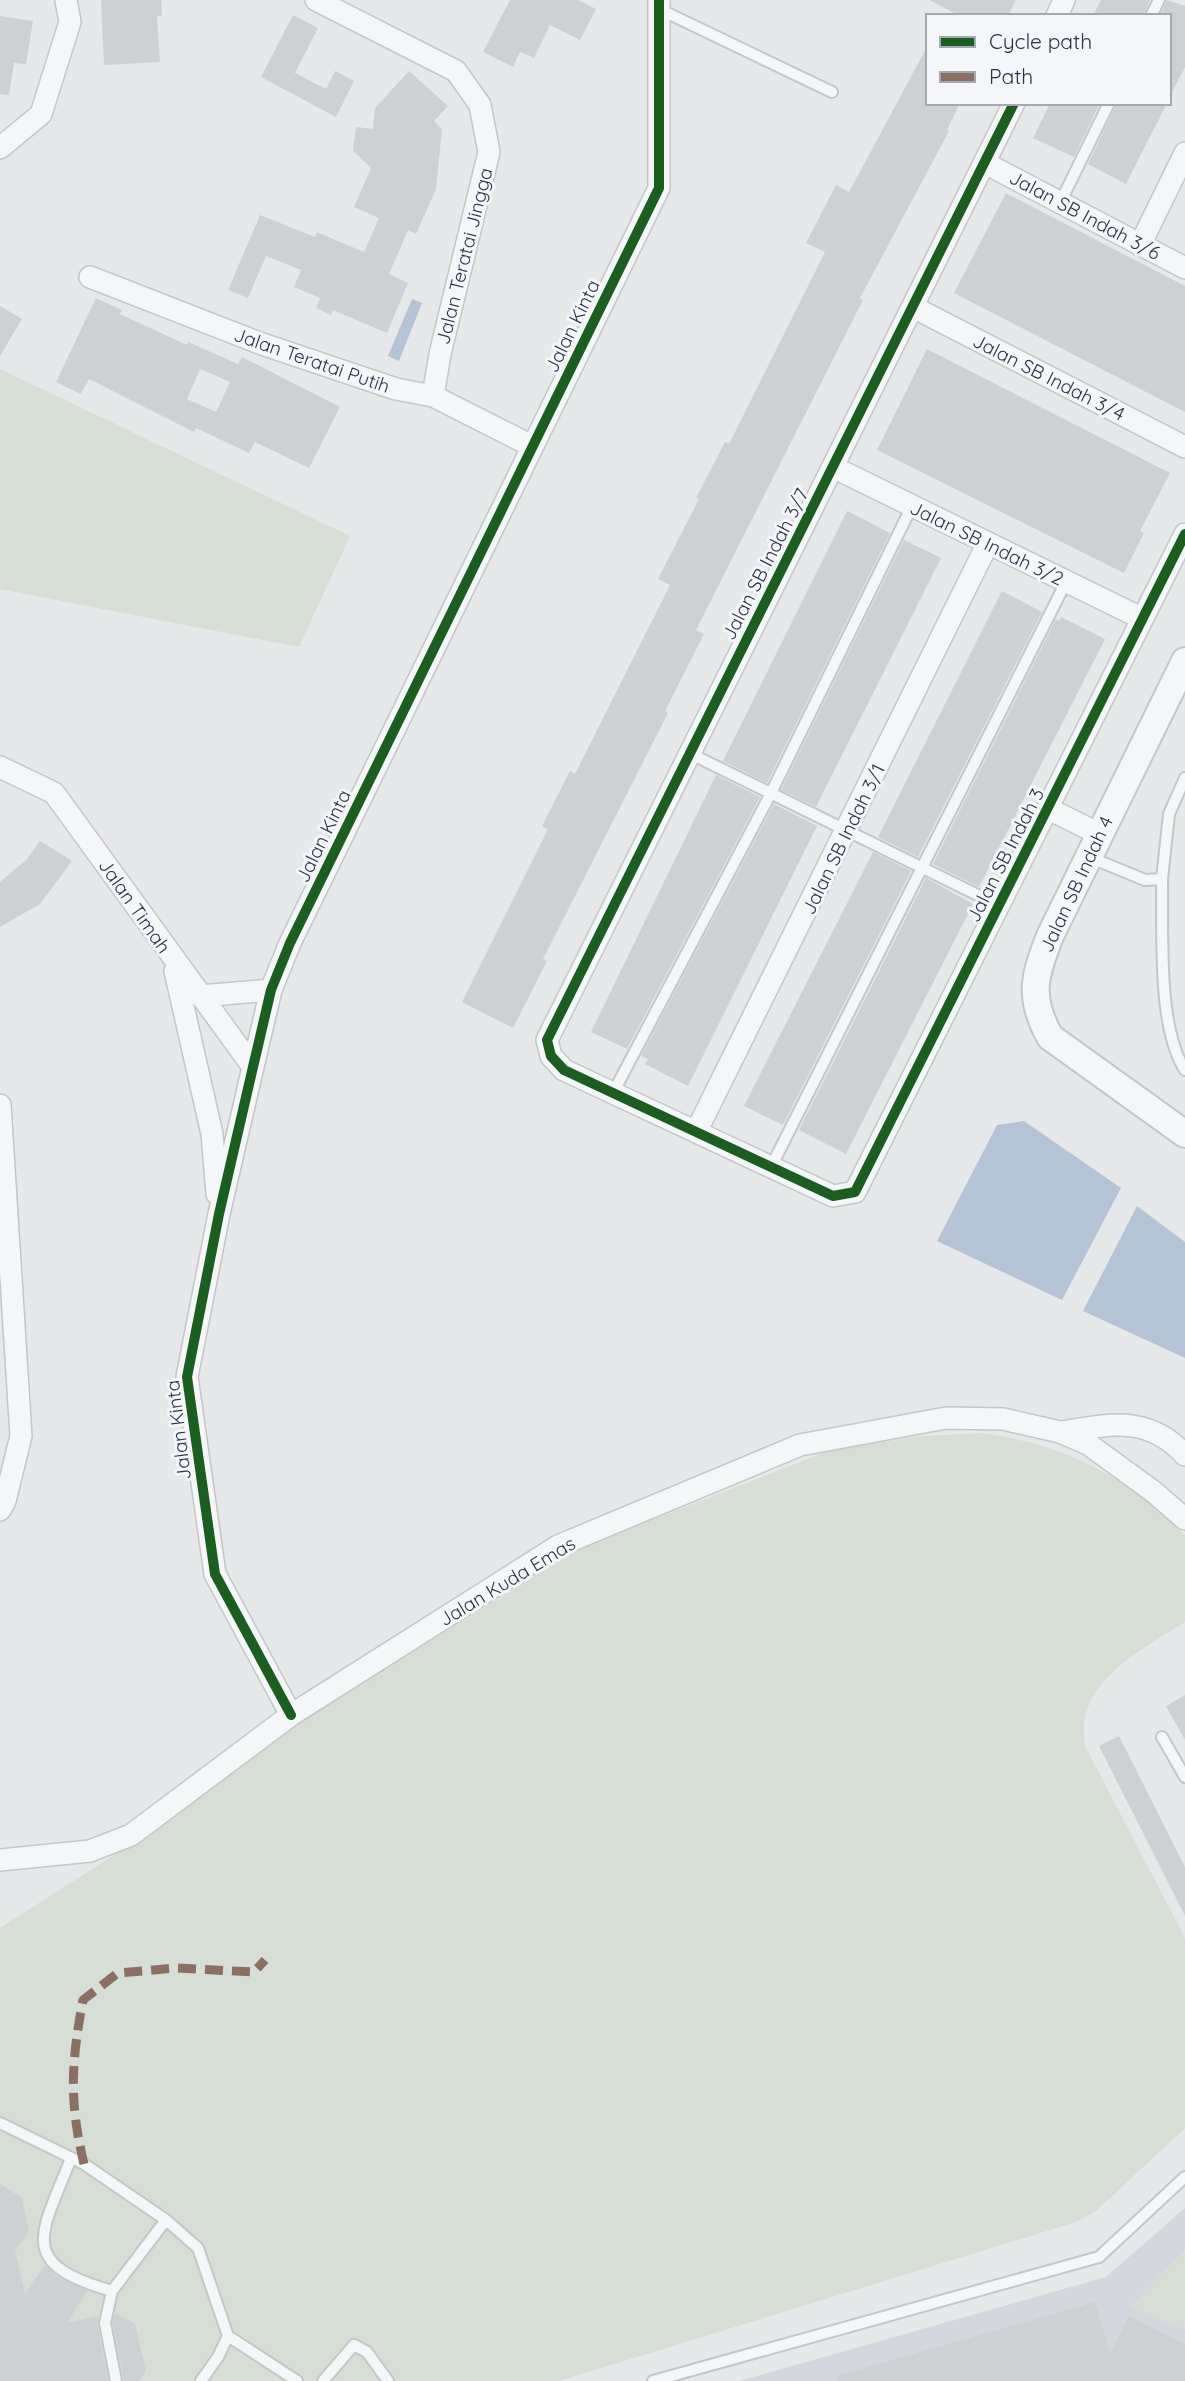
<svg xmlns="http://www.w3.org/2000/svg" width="1185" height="2381" viewBox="0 0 1185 2381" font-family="Quicksand,sans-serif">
<rect width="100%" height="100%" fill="#e6e8ea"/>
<!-- built -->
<path fill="#d4d7dd" d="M 1185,2208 L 1185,2381 L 739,2381 L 1106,2277 Z"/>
<!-- green -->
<path fill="#d6ded6" d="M 0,369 L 350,536 L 299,647 L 0,589 Z
M 982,1433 C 1065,1445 1125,1475 1185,1535 L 1185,1622 C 1139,1652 1074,1682 1085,1746 L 1185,1938 L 1185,2128 L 1096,2211 L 1076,2222 L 559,2381 L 0,2381 L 0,1928 L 128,1846 L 255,1751 L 578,1549 L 831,1450 L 923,1436 Z
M 1185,2249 L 1185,2330 L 1129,2308 Z"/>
<!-- water -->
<path fill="#b4c4d5" d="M 412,299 L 422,303 L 399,361 L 388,356 Z
M 1024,1121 L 1121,1188 L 1062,1300 L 937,1241 L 997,1125 Z
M 1137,1206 L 1185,1242 L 1185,1358 L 1083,1311 Z"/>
<!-- building -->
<path fill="#ced0d3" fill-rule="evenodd" d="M 101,0 L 161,0 L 162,16 L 157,16 L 160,62 L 104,65 Z
M 510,0 L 578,0 L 596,9 L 580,40 L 550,25 L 534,58 L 520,52 L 513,67 L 483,52 Z
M 929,0 L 1016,0 L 1008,16 L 960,16 Z
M 1101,0 L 1150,0 L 1143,16 L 1093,16 Z
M 1167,0 L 1185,6 L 1185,67 L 1169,98 L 1169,16 L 1160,16 Z
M 293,15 L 318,28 L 295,73 L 326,89 L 335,71 L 354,81 L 336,117 L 261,77 Z
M 0,16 L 33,21 L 26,64 L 14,63 L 9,95 L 0,94 Z
M 928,45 L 928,103 L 960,103 L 947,130 L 949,131 L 860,298 L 863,300 L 696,630 L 704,634 L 665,711 L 668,713 L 543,959 L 547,961 L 513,1028 L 462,1002 L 548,829 L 542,826 L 570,771 L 575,774 L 670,585 L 658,579 L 699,499 L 696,498 L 725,442 L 729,444 L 825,252 L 806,243 L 836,185 L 849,192 Z
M 409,71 L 448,106 L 434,121 L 442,129 L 436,189 L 416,234 L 408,230 L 389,274 L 408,283 L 387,333 L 333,310 L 331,315 L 316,308 L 320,298 L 294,287 L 301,270 L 266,256 L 248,298 L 228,290 L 260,215 L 315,237 L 317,232 L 364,252 L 379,218 L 354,207 L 371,168 L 353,151 L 356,127 L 373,129 L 375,108 Z
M 1050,103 L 1100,103 L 1074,157 L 1033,138 Z
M 1117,103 L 1167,103 L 1126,184 L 1088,164 Z
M 1006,193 L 1185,286 L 1185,412 L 954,293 Z
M 96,298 L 122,310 L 120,314 L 187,345 L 188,342 L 238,364 L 242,357 L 340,407 L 309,468 L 255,442 L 249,453 L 196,428 L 194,432 L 89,379 L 81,394 L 56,382 ZM 200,369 L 230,382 L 216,412 L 187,399 Z
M 0,306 L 22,319 L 0,356 Z
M 927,349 L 1170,473 L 1140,531 L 1144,533 L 1124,573 L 877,450 Z
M 847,511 L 890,533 L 767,783 L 723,761 Z
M 904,540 L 941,558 L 816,807 L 781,790 Z
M 1002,591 L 1042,612 L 918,857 L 878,837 Z
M 1061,617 L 1105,639 L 979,887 L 933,864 L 1056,619 L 1059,621 Z
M 716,775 L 760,797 L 627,1049 L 591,1032 Z
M 774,804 L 817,826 L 688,1086 L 645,1064 L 648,1059 L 641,1056 Z
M 40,841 L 72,861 L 40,904 L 0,927 L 0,882 L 27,859 Z
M 873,852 L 911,871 L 783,1125 L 744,1106 Z
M 926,878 L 973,904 L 846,1154 L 799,1130 Z
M 1185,1695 L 1185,1740 L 1166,1706 Z
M 1119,1736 L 1185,1867 L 1185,1916 L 1099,1746 Z
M 0,2184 L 22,2198 L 29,2231 L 15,2250 L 25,2293 L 45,2265 L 56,2276 L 87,2291 L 67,2323 L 98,2316 L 97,2324 L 108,2381 L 0,2381 Z
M 1095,2302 L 1110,2354 L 1129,2316 L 1185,2344 L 1185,2381 L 838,2381 L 837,2376 Z
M 115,2313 L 135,2324 L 146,2371 L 139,2381 L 124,2381 L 113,2323 Z"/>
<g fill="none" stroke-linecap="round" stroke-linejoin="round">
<defs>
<path id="service" d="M 661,10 L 832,92
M 1151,16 L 1159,0
M 1060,203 L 1109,103
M 689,753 L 998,905
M 1089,857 L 1145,880 L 1162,879 L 1169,814 L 1185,778
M 1162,879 C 1163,931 1157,1027 1185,1070
M 613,1093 L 770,795 L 912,506
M 771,1167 L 1066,582
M 1162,1737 L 1185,1777
M 0,2123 L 84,2164 L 166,2220 L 198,2248 L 228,2336 L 297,2381
M 71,2158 C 42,2234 14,2263 112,2291
M 116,2381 L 105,2323 L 112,2291 L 166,2220
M 201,2381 L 218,2357 L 228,2336
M 323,2381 L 354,2345 L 367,2352 L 388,2381
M 653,2381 L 1099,2257 L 1185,2177"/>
<path id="minor" d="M 316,0 L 456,71 L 480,105 L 489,152 L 440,354 L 433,396
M 1057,16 L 1064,0
M 1014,103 L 547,1040 L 551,1056 L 564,1070 L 833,1196 L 855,1192 L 1185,534
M 0,148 L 41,114 L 70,22 L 66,0
M 985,163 L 1185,268
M 1140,245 L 1185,153
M 90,277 L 262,344 L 396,389 L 433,396 L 532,446
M 913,307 L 1185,447
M 833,467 L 1141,618
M 0,767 L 54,793 L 253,1067
M 1049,809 L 1099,834
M 175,971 L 212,1134 L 217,1194
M 200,996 L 271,990
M 0,1105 L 21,1436 L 5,1501 L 0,1510
M 696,1132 L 987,545
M 1062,1432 C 1111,1424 1148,1415 1185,1455
M 291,1715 L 215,1574 L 187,1377 L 219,1214 L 253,1067 L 271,990 L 290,943 L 659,188 L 659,0
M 0,1860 L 90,1851 L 131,1835 L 291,1715 L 558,1546 L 800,1445 L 946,1418 L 1003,1419 L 1060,1432 L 1088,1444 L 1154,1492 L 1185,1519"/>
<path id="tertiary" d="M 1185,661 L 1050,936 C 1034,977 1028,997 1050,1037 L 1185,1134"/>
</defs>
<!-- service casing -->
<use href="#service" stroke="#c4c6c8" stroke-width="14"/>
<!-- minor casing -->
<use href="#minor" stroke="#c4c6c8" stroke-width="24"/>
<!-- tertiary casing -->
<use href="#tertiary" stroke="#c4c6c8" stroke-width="30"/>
<!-- service -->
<use href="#service" stroke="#f5f6f7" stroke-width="10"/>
<!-- minor -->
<use href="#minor" stroke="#f5f6f7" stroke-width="21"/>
<!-- tertiary -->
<use href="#tertiary" stroke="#f5f6f7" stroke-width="26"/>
<!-- quiet -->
<path stroke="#8d6e63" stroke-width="9" stroke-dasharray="18 9" stroke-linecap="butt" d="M 84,2164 C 69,2101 71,2064 83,2000 L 118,1973 L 176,1968 L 254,1972 L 265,1960"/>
<defs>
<path id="cycleway" d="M 1014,103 L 547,1040 L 551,1056 L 564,1070 L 833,1196 L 855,1192 L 1185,534
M 291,1715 L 215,1574 L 187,1377 L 219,1214 L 253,1067 L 271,990 L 290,943 L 659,188 L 659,0"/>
</defs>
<!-- cycleway casing -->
<use href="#cycleway" stroke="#f4f6f9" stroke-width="15"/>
<!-- cycleway -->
<use href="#cycleway" stroke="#1b5e20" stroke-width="10"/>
</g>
<g text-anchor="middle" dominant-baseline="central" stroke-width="6" stroke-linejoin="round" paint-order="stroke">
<!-- street labels -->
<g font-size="19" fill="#2b3445" stroke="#f4f6f9">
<text transform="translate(1085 215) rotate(28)">Jalan SB Indah 3/6</text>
<text transform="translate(464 256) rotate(-76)">Jalan Teratai Jingga</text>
<text transform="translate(572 326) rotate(-64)">Jalan Kinta</text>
<text transform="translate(312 360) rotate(19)">Jalan Teratai Putih</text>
<text transform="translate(1049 377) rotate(27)">Jalan SB Indah 3/4</text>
<text transform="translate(987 543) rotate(26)">Jalan SB Indah 3/2</text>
<text transform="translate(765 564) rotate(-63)">Jalan SB Indah 3/7</text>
<text transform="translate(323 836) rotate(-64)">Jalan Kinta</text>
<text transform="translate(843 839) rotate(-64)">Jalan SB Indah 3/1</text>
<text transform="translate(1005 855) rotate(-63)">Jalan SB Indah 3</text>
<text transform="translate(1076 884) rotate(-65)">Jalan SB Indah 4</text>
<text transform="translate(135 906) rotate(55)">Jalan Timah</text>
<text transform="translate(178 1430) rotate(-97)">Jalan Kinta</text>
<text transform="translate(507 1581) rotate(-31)">Jalan Kuda Emas</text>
</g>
</g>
<!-- legend -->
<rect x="926" y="14" width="245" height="91" fill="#f4f6f9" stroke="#a4a8b1" stroke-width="2"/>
<rect x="940" y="37" width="35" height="10" fill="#1b5e20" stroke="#a4a8b1" stroke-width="2"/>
<text x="989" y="49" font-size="21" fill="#2b3445">Cycle path</text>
<rect x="940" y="72" width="35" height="10" fill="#8d6e63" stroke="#a4a8b1" stroke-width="2"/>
<text x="989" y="84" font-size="21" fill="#2b3445">Path</text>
</svg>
